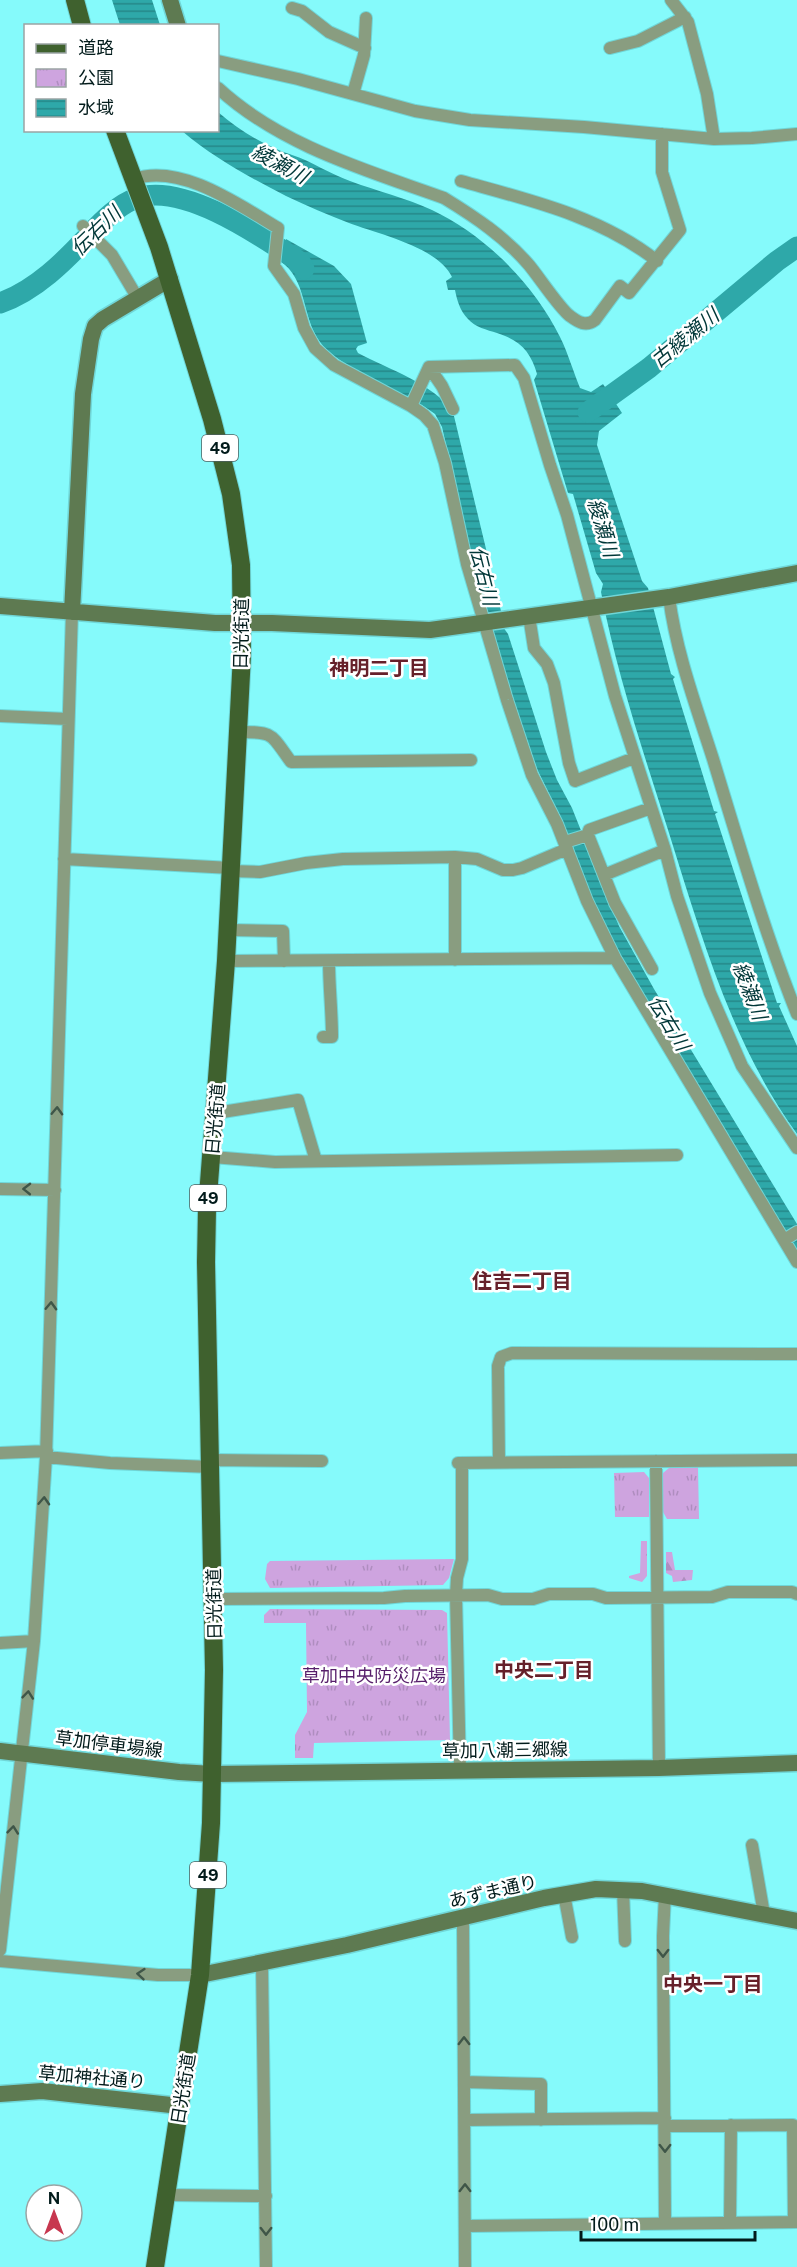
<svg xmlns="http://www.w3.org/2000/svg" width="797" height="2267" viewBox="0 0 797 2267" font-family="'Public Sans','Noto Sans JP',sans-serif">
<defs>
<pattern id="forest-firs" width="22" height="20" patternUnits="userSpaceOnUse" patternTransform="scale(1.5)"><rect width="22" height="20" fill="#cea4df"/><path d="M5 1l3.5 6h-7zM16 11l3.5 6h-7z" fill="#af8dbf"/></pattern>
<pattern id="park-tufts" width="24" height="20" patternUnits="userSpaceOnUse" patternTransform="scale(1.5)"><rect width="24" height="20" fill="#cea4df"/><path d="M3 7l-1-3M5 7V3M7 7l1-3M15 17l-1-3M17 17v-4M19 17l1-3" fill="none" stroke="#af8dbf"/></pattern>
<pattern id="water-rules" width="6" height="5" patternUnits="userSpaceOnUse" patternTransform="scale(1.5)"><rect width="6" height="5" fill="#2ea8a9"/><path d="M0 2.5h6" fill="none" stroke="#258889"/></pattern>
</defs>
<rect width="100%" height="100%" fill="#85fafb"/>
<!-- forest -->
<path fill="url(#forest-firs)" d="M 641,1541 L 647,1541 L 647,1576 L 642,1582 L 629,1578 L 629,1576 L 640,1573 Z
M 666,1552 L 672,1552 L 675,1570 L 693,1570 L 692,1580 L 673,1582 L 672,1576 L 666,1573 Z"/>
<!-- park -->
<path fill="url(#park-tufts)" d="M 698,1467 L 699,1519 L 667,1519 L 663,1512 L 663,1473 L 669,1468 Z
M 644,1472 L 649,1478 L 649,1517 L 615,1517 L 614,1473 Z
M 454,1559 L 449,1578 L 443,1585 L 270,1588 L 265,1579 L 267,1564 L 270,1561 Z
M 270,1609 L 442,1610 L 447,1613 L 450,1740 L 314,1743 L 313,1758 L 295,1758 L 295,1735 L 307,1712 L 306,1623 L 264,1623 L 264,1615 Z"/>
<!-- water -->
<path fill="url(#water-rules)" d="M 112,0 L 152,0 L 160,25 L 120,25 Z
M 218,112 C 240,131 265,146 292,155 C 311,161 330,174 350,181 C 377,191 406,198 432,210 C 485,235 534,284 560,337 C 568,353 573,371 580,388 L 591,392 L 603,384 L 622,413 L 599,431 L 597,445 L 642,581 L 648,588 L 671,674 L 675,677 L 673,679 L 714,811 L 718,812 L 715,814 L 777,1003 L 781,1003 L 779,1006 L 797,1046 L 797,1134 C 732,1044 702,938 669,833 C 644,754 617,675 601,592 L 603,584 L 596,573 L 573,494 L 568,493 L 534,380 L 537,374 C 531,352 520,340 497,333 C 487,330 475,327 468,319 C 460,311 457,300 455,290 L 448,290 L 446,281 L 452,277 C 438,247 378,234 349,223 C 328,215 307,206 286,196 C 249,177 214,158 182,131 L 218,130 Z
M 286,239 L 334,266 L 351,284 L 367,343 L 358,346 L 356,349 L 358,353 C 388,369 434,384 453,412 L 501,611 L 503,627 L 508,634 L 546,752 L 557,780 L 572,808 L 619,926 L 654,989 L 797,1224 L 797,1250 L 619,955 L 592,898 L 563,823 L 537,769 L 511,694 L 474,569 L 442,427 L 435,414 L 422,405 C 397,391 335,364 320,342 C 301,316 308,280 280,261 Z"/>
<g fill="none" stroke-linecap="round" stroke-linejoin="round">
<!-- river -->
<path stroke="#2ea8a9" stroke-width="21" d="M 0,303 C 35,291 65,261 90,234 C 103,220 119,204 137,198 C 184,182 262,237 300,262 L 304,269
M 588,412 L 649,368 L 777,261 L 797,247"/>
<defs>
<path id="street" d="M 671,0 L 688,22 L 707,94 L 714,139
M 292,8 L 302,11 L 329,32 L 365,48
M 610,48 L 638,41 L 685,17
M 218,61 L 298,79 L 415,111 L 470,120 L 584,127 L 714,139 L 752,138 L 797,134
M 218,88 C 281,146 366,170 444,198 C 475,217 505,237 529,265 C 539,277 560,309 570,316 C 578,322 586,327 595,320 L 620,286 L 629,293 L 680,230 L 662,172 L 662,134
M 353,94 L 364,55 L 366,18
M 134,179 C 181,163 239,205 278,228 L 274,266 L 294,294 L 304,328 L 315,348 L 334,365 L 411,406 L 424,415 L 433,425 L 445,463 L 467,564 L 507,700 L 532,775 L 557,824 L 587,901 L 615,958 L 797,1262
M 461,181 C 529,200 600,216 657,261
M 83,226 L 112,255 L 137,297
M 429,367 L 442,386 L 453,409
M 411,406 L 429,367 L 515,365 L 524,378 L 550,465 L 567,515 L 615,696 L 665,850 L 677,896 L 710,993 L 742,1066 L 797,1148
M 669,597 C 676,652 696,706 713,759 C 739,844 764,931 797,1014
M 529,616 L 534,648 L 547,664 L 554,683 L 569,763 L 575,781 L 634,758
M 0,716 L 68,719
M 238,732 C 274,732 270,733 291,762 L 471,760
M 651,808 L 589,830 L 588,835 L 615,903 L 652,969
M 565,842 L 588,835
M 64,859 L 231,868
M 230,871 L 260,872 L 306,863 L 343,859 L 455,857 L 477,859 L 503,870 L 513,870 L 522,868 L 567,849
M 604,875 L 665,850
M 228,930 L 283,931 L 284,961
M 455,960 L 455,857
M 226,961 L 615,958
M 323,1037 L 332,1037 C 332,1011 329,987 329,961
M 216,1113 L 298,1100 L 316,1161
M 212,1157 L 275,1162 L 677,1155
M 0,1189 L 55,1190
M 784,1240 L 797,1232
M 0,1453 L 47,1451
M 46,1457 L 110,1463 L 211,1467
M 210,1460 L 322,1461
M 656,1461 L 659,1768
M 499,1462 L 498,1366 L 501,1357 L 512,1353 L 797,1354
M 458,1463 L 797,1460
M 214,1599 L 384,1598 L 405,1596 L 488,1595 L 502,1599 L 533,1599 L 549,1594 L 593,1594 L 606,1598 L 712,1597 L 728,1592 L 792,1592 L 797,1594
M 0,1643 L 34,1641
M 460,1770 L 456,1595 L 457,1578 L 462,1559 L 462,1463
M 752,1845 L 764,1914
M 623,1889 L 625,1941
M 564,1894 L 572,1937
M 463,1918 L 465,2267
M 0,1950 L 34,1641 L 46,1457 L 72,612
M 0,1961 L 158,1975 L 200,1975
M 262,1963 L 266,2267
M 464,2082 L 541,2084 L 541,2120
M 465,2120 L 665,2118
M 665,2126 L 793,2125 L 794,2222
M 166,2195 L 266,2196
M 665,2222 L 663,1936 L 665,1894
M 730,2222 L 731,2125
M 465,2226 L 797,2222"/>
<path id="secondary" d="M 170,0 L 178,26
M 0,606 L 215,623 L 272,623 L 430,630 L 669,597 L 797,573
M 72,612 L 83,394 L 91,339 L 95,326 L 103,319 L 170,279
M 0,1751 L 179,1772 L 213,1774 L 659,1768 L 797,1763
M 200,1975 L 347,1945 L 544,1898 L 596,1889 L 642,1891 L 797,1921
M 0,2094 L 42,2091 L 180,2106"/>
<path id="primary" d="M 75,0 L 82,26
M 115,130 L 159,247 L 212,419 L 231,494 L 241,565 L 242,655 L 226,961 L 207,1209 L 206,1262 L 214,1670 L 211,1823 L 200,1975 L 155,2267"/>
</defs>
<!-- street casing -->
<use href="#street" stroke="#70d6d7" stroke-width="14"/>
<!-- secondary casing -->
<use href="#secondary" stroke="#70d6d7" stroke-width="19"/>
<!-- primary casing -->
<use href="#primary" stroke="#70d6d7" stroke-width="20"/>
<!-- street -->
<use href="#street" stroke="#899d80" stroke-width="12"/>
<!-- secondary -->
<use href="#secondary" stroke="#5e7a51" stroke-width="16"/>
<!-- primary -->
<use href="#primary" stroke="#3f612e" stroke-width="18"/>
</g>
<!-- one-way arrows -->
<defs><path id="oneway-chevron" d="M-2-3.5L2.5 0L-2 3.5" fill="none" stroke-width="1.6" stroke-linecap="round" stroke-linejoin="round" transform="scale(1.5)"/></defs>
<g stroke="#3f5648">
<use href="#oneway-chevron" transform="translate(57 1111) rotate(-88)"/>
<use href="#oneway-chevron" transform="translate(27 1189) rotate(-179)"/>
<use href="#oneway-chevron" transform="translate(51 1306) rotate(-88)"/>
<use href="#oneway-chevron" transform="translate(44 1501) rotate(-87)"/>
<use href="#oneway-chevron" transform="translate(28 1695) rotate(-84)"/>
<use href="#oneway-chevron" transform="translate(13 1830) rotate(-84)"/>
<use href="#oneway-chevron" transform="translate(663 1953) rotate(90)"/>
<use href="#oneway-chevron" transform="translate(141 1974) rotate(-175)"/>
<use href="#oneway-chevron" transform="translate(464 2041) rotate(-90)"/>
<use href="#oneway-chevron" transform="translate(665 2148) rotate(90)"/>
<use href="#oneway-chevron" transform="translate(465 2188) rotate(-90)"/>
<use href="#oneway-chevron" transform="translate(266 2231) rotate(90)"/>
</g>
<g text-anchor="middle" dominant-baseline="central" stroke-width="5" stroke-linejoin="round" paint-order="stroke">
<!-- shield labels -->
<g fill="#fff" stroke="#4e5f5f" stroke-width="1.5">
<rect x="202" y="435" width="36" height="26" rx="4.5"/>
<rect x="190" y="1185" width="36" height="26" rx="4.5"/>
<rect x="190" y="1862" width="36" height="26" rx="4.5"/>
</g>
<g font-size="16" font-weight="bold" fill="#021b1b">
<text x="220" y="448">49</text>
<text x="208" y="1198">49</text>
<text x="208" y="1875">49</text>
</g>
<!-- street labels -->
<g font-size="18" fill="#021b1b" stroke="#fff">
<text transform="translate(241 634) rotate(-89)">日光街道</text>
<text transform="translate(215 1119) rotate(-85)">日光街道</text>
<text transform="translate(214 1604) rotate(-91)">日光街道</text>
<text transform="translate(109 1744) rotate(7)">草加停車場線</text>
<text transform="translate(505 1750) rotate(-1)">草加八潮三郷線</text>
<text transform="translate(493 1891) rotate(-13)">あずま通り</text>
<text transform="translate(92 2077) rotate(5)">草加神社通り</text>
<text transform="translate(183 2089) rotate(-81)">日光街道</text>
</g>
<!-- park labels -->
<g font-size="18" fill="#571f6b" stroke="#fff">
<text x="374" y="1675">草加中央防災広場</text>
</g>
<!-- water labels -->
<g font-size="20" font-style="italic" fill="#003738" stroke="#fff">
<text transform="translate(280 164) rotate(28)">綾瀬川</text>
<text transform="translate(96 231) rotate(-44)">伝右川</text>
<text transform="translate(685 338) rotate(-39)">古綾瀬川</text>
<text transform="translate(603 528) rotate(73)">綾瀬川</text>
<text transform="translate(484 576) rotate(76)">伝右川</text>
<text transform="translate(750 991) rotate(69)">綾瀬川</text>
<text transform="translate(669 1023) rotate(59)">伝右川</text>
</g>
<!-- neighbourhood labels -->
<g font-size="20" font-weight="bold" fill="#66202a" stroke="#fff">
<text x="379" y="668">神明二丁目</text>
<text x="522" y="1281">住吉二丁目</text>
<text x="544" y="1670">中央二丁目</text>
<text x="713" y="1984">中央一丁目</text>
</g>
</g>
<!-- legend -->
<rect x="24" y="24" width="195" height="108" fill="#ffffff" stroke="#9aa4a4" stroke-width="1.5"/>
<rect x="36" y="44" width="30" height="9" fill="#3f612e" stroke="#9aa4a4" stroke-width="1.5"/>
<text x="78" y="54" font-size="18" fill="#021b1b">道路</text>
<rect x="36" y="69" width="30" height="18" fill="url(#park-tufts)" stroke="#9aa4a4" stroke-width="1.5"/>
<text x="78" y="84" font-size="18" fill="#021b1b">公園</text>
<rect x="36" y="99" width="30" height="18" fill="url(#water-rules)" stroke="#9aa4a4" stroke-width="1.5"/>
<text x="78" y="114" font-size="18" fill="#021b1b">水域</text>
<!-- north arrow -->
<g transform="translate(54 2213)"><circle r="28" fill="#ffffff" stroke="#9aa4a4" stroke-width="1.5"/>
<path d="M0-4.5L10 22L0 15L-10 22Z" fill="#c7374f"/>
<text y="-9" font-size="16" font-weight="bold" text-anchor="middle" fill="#021b1b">N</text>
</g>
<!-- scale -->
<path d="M581 2231v9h174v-9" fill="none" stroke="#021b1b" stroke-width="3"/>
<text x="590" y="2231" font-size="18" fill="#021b1b" stroke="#ffffff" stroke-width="4.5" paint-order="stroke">100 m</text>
</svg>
